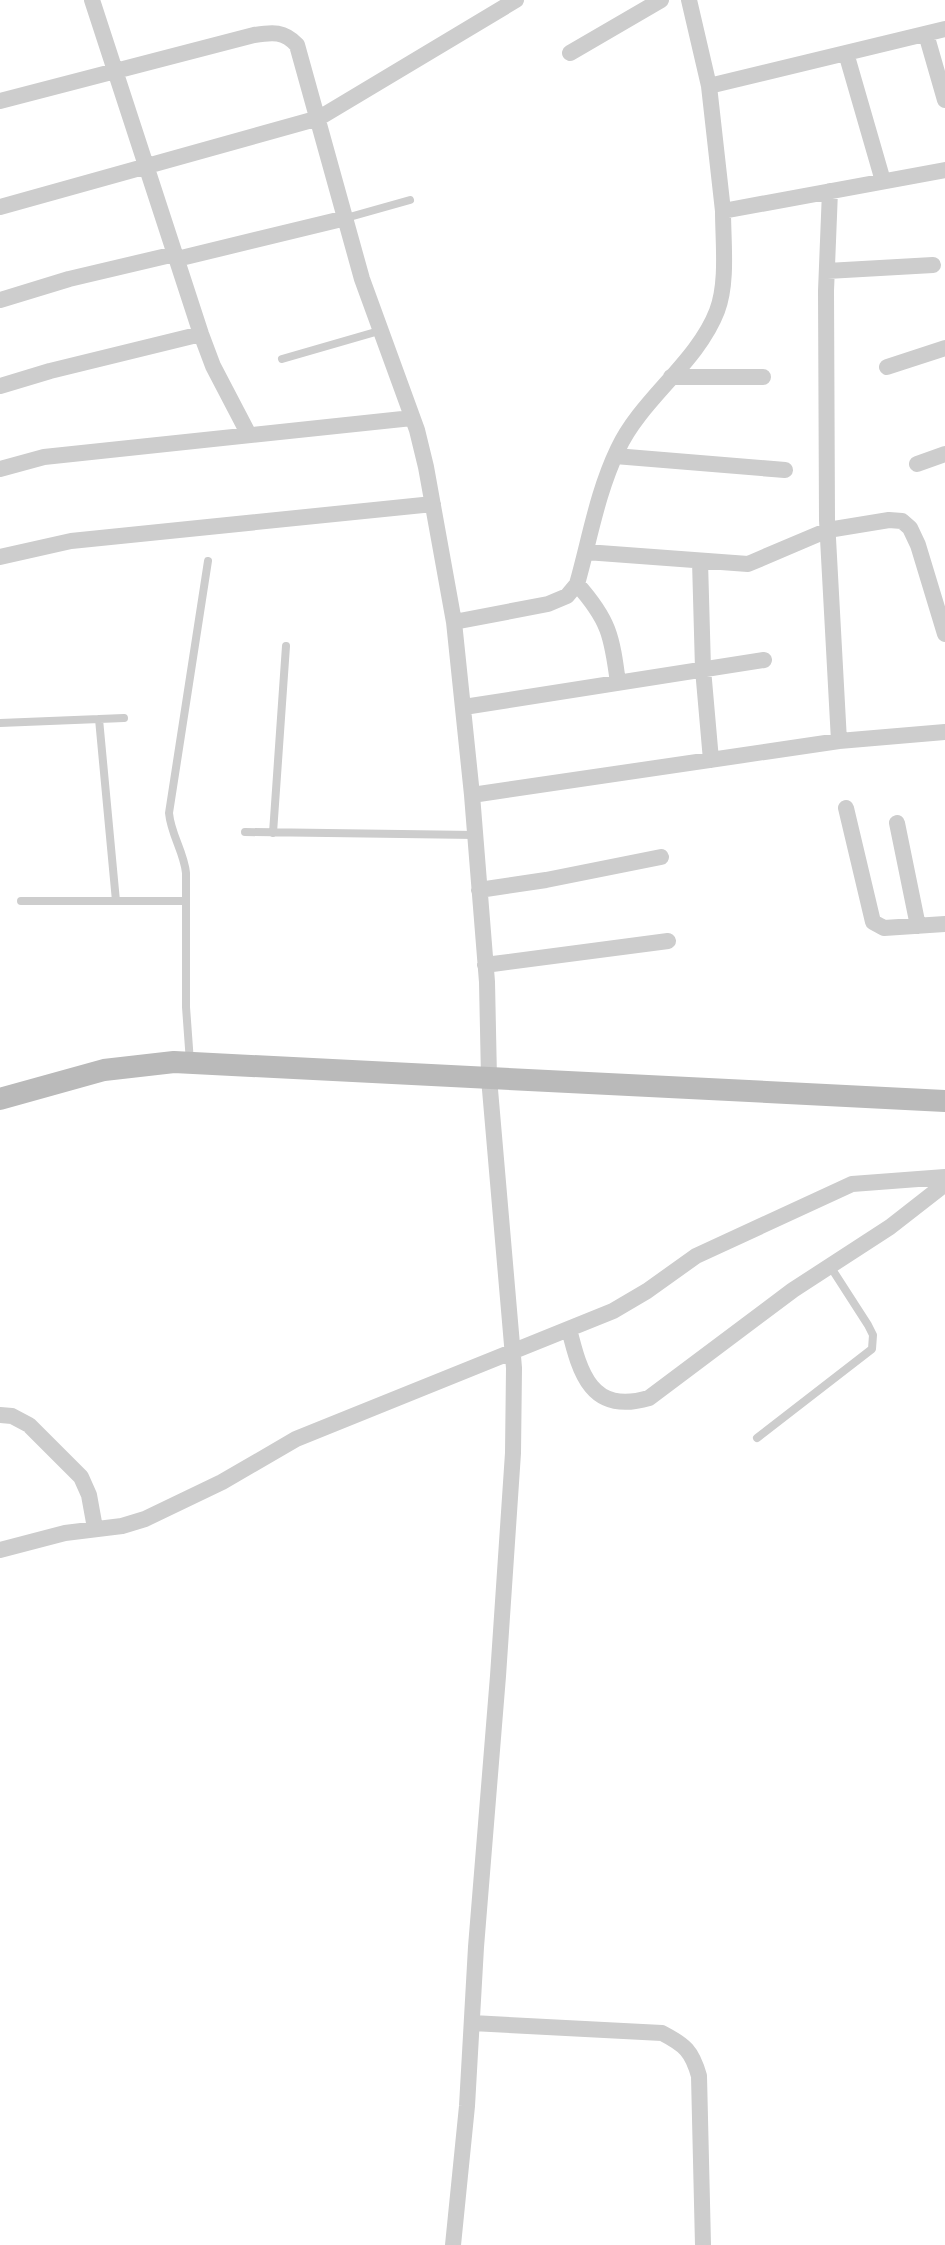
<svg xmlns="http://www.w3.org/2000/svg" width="945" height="2245" viewBox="0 0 945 2245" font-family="Barlow,sans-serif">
<rect width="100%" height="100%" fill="#fff"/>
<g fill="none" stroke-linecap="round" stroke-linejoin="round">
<!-- service -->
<path stroke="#cdcdcd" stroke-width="8" d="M 346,218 L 410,200
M 282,359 L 379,331
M 99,719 L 116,901
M 0,723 L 124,718
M 245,832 L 475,835
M 273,833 L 286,646
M 21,901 L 186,901
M 190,1062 L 186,1007 L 186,873 C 184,852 171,835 169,813 L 208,561
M 757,1438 L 872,1349 L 873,1335 L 868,1325 L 830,1266"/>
<!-- minor -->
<path stroke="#cdcdcd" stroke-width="16" d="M 92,0 L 201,334 L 213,366 L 249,435
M 689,0 L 709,86 L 723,211
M 926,34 L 945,100
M 570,53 L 661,0
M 846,53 L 883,181
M 709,86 L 945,29
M 0,101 L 254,35 C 273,32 284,31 297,45 L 362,279 L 417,430 L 426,467 L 454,622
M 830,191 L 826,291 L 827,520 L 839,741
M 0,207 L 319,118 L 516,0
M 177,259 L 346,218
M 827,271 L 933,265
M 0,300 L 69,279 L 175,254
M 887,367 L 945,348
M 671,377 L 763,377
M 0,386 L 50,371 L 201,334
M 615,456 L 785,470
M 917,464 L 945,454
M 0,469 L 44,457 L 412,418
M 586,552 L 748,564 L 828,530 L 889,520 L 902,521 L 910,528 L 918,545 L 945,634
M 0,557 L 71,541 L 433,504
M 700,561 L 703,669 L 711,760
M 577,584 C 609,620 612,636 618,683
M 464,707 L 764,660
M 472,795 L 839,741 L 945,732
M 846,808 L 873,922 L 884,928 L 945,924
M 897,823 L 918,926
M 479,890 L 546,880 L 661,857
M 485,965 L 668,941
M 569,1329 C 580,1373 591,1415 649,1398 L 793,1290 L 890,1227 L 945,1184
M 0,1415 L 12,1416 L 29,1425 L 81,1477 L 89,1495 L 95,1528
M 0,1550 L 65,1533 L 122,1526 L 145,1519 L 222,1482 L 296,1439 L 613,1311 L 647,1291 L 696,1256 L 852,1184 L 945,1177
M 472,2023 L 662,2033 C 685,2045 692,2051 699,2076 L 703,2245
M 453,2245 L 467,2106 L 476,1947 L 498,1676 L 513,1453 L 514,1368 L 489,1078 L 487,982 L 472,795 L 454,622 L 548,604 L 567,596 L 577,584 C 590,538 597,493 618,449 C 641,399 697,363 717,311 C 728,282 723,242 723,211 L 945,170"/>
<!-- secondary -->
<path stroke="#bababa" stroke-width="22" d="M 0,1099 L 104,1070 L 174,1062 L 945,1101"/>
</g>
</svg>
